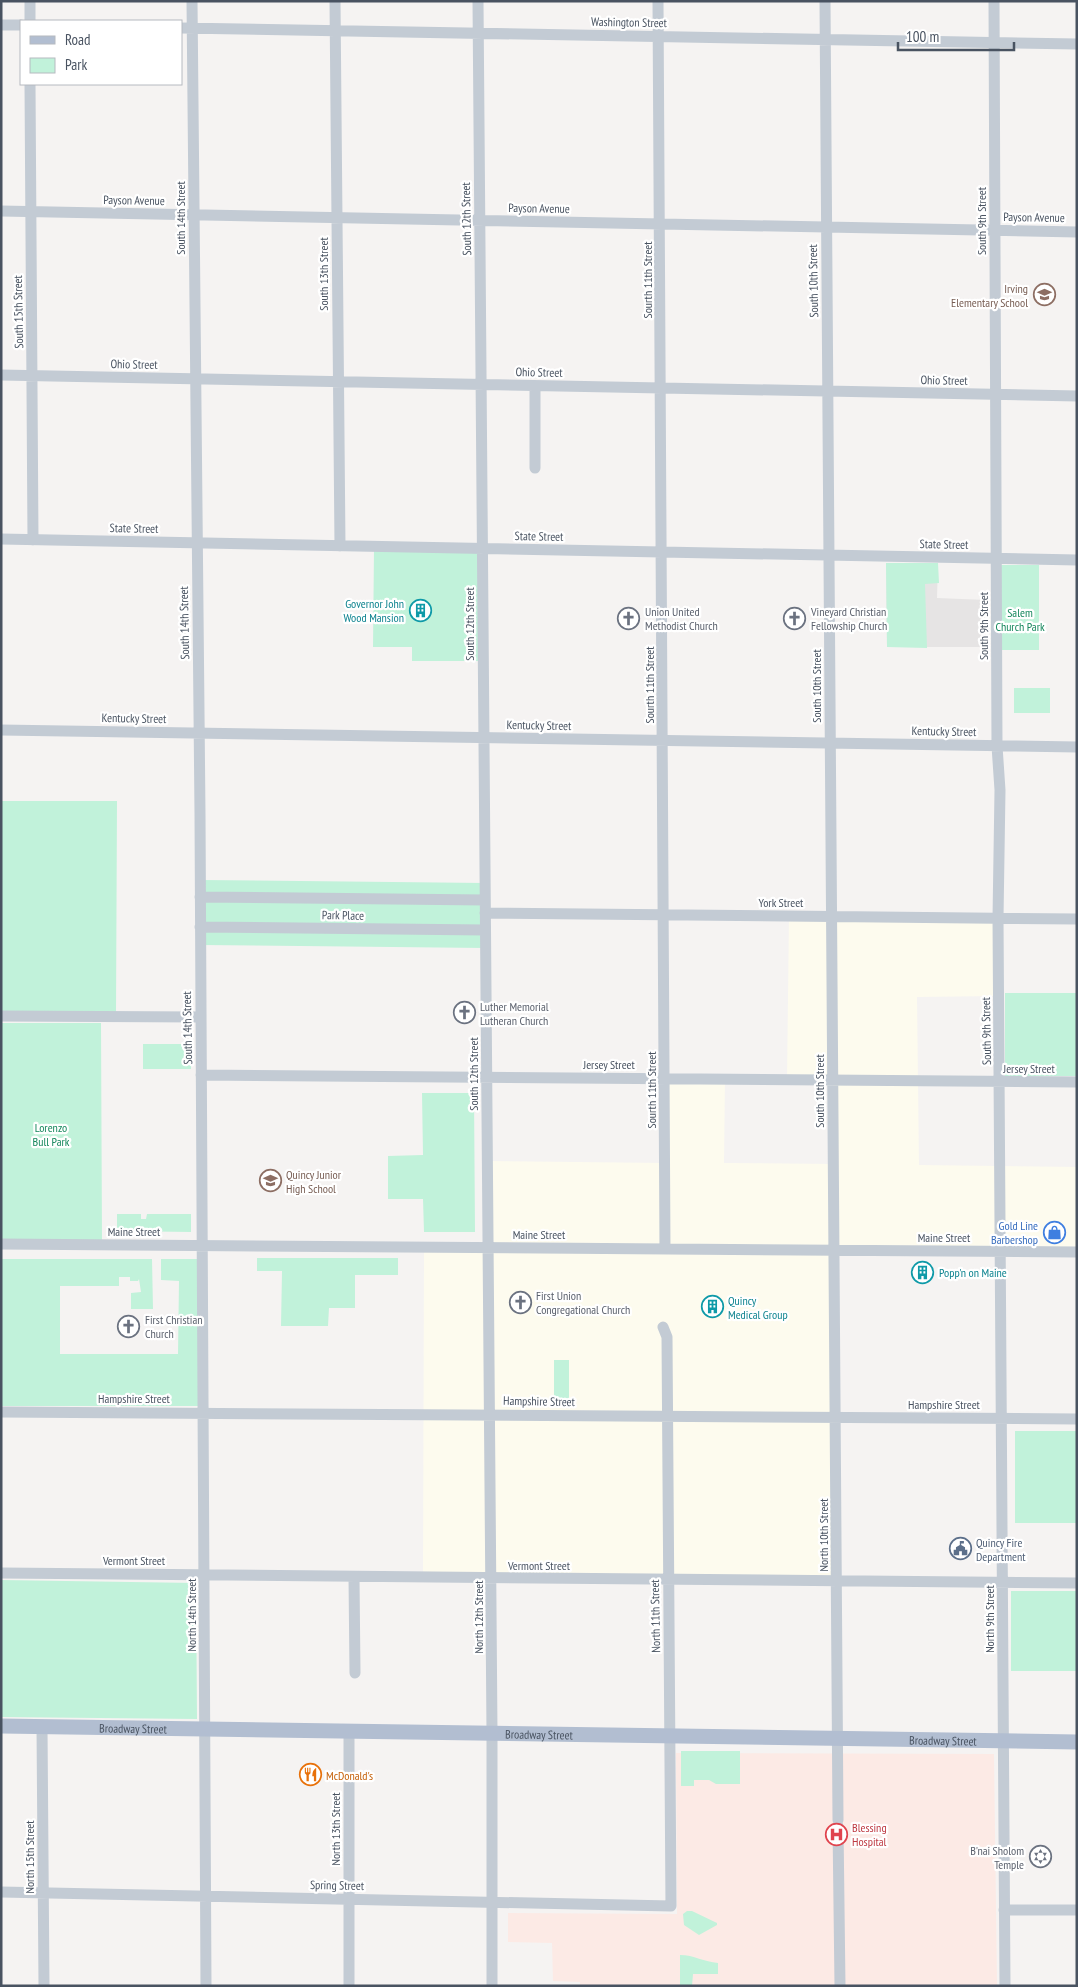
<svg xmlns="http://www.w3.org/2000/svg" width="1078" height="1987" viewBox="0 0 1078 1987" font-family="'PT Sans Narrow',sans-serif">
<rect width="100%" height="100%" fill="#f5f3f2"/>
<!-- commercial -->
<path fill="#fdfbee" d="M 789,916 L 998,918 L 999,996 L 917,997 L 919,1165 L 1077,1167 L 1077,1252 L 834,1250 L 837,1581 L 423,1578 L 424,1247 L 488,1247 L 487,1161 L 665,1163 L 665,1079 L 725,1079 L 724,1163 L 833,1164 L 833,1080 L 787,1080 Z"/>
<!-- education -->
<path fill="#e6e4e4" d="M 886,563 L 938,563 L 937,598 L 986,600 L 986,647 L 887,647 Z"/>
<!-- medical -->
<path fill="#fceae5" d="M 676,1753 L 994,1754 L 997,1986 L 580,1986 L 580,1982 L 553,1981 L 552,1943 L 508,1942 L 508,1913 L 677,1914 Z"/>
<!-- green -->
<path fill="#c1f2da" d="M 374,549 L 480,550 L 479,661 L 412,661 L 412,647 L 373,647 Z
M 886,563 L 938,563 L 939,583 L 925,584 L 927,648 L 887,647 Z
M 1001,565 L 1039,565 L 1039,650 L 1001,650 Z
M 1014,688 L 1050,688 L 1050,713 L 1014,713 Z
M 1,801 L 117,801 L 116,1013 L 1,1012 Z
M 200,880 L 485,883 L 485,948 L 200,945 Z
M 1005,993 L 1077,993 L 1077,1076 L 1005,1076 Z
M 1,1023 L 101,1023 L 102,1244 L 1,1244 Z
M 143,1044 L 191,1044 L 191,1069 L 143,1069 Z
M 422,1093 L 474,1093 L 475,1232 L 424,1232 L 423,1199 L 388,1199 L 388,1156 L 423,1155 Z
M 117,1214 L 141,1214 L 141,1219 L 146,1219 L 147,1214 L 191,1214 L 191,1232 L 117,1231 Z
M 257,1258 L 398,1258 L 398,1275 L 355,1275 L 355,1308 L 329,1308 L 328,1326 L 281,1326 L 282,1271 L 257,1271 Z
M 1,1259 L 152,1259 L 153,1309 L 131,1309 L 131,1293 L 141,1292 L 139,1279 L 138,1281 L 130,1281 L 130,1277 L 119,1277 L 119,1286 L 60,1286 L 60,1354 L 178,1354 L 179,1281 L 161,1280 L 161,1259 L 198,1259 L 198,1406 L 1,1406 Z
M 554,1360 L 569,1360 L 569,1403 L 554,1403 Z
M 1015,1431 L 1077,1431 L 1077,1523 L 1015,1523 Z
M 1,1580 L 196,1583 L 197,1719 L 1,1717 Z
M 1011,1591 L 1077,1591 L 1077,1671 L 1011,1671 Z
M 681,1751 L 740,1751 L 740,1784 L 716,1784 L 709,1780 L 694,1780 L 694,1786 L 681,1786 Z
M 687,1911 L 692,1911 L 717,1923 L 717,1925 L 699,1935 L 684,1925 L 683,1914 Z
M 680,1955 C 694,1955 704,1962 718,1963 L 718,1974 L 693,1974 L 692,1986 L 680,1986 Z"/>
<g fill="none" stroke-linecap="round" stroke-linejoin="round">
<!-- minor -->
<path stroke="#c3cbd4" stroke-width="11" d="M 30,1 L 30,21
M 192,1 L 200,814 L 206,1986
M 335,1 L 340,546
M 478,1 L 492,1733 L 492,1986
M 658,1 L 665,1249
M 825,1 L 838,1820
M 994,1 L 997,746 L 1000,790 L 998,918 L 1005,1986
M 1,25 L 21,25
M 181,28 L 1077,44
M 30,84 L 33,540
M 1,211 L 1077,232
M 1,375 L 1077,396
M 535,386 L 535,468
M 1,539 L 1077,560
M 1,730 L 1077,747
M 200,897 L 485,900
M 485,913 L 1077,919
M 200,927 L 485,930
M 1,1016 L 200,1017
M 201,1075 L 1077,1082
M 1,1244 L 1077,1252
M 1,1412 L 1077,1419
M 1,1573 L 1077,1583
M 354,1577 L 355,1673
M 42,1727 L 44,1986
M 349,1732 L 349,1986
M 838,1826 L 840,1986
M 1,1892 L 671,1906 L 667,1337 L 663,1327
M 1004,1910 L 1077,1910"/>
<!-- major -->
<path stroke="#b2bed1" stroke-width="15" id="s1" d="M 1,1726 L 1077,1742"/>
</g>
<!-- icons -->
<defs>
<symbol id="school-ring" viewBox="-11 -11 22 22"><circle r="9.5" fill="#fff" stroke="#8d6e63" stroke-width="1.5"/><path d="M0-5L7-2L0 1L-7-2ZM-4 1L0 2.5L4 1V4Q0 6-4 4Z" fill="#8d6e63"/></symbol>
<symbol id="building-ring" viewBox="-11 -11 22 22"><circle r="9.5" fill="#fff" stroke="#0f9aa8" stroke-width="1.5"/><path d="M-4-6H4V6H1V3H-1V6H-4ZM-2.5-4.3h1.7v1.8h-1.7ZM.8-4.3h1.7v1.8H.8ZM-2.5-1h1.7V.8h-1.7ZM.8-1h1.7V.8H.8Z" fill="#0f9aa8"/></symbol>
<symbol id="church-ring" viewBox="-11 -11 22 22"><circle r="9.5" fill="#fff" stroke="#6b7280" stroke-width="1.5"/><path d="M-1.2-6h2.4v3.5h3.3v2.4h-3.3V6h-2.4V-.1h-3.3v-2.4h3.3Z" fill="#6b7280"/></symbol>
<symbol id="shop-ring" viewBox="-11 -11 22 22"><circle r="9.5" fill="#fff" stroke="#3f7fe0" stroke-width="1.5"/><path d="M-5-2.5h2.3a2.7 3.5 0 0 1 5.4 0H5L5.5 6h-11ZM-1.5-2.5h3a1.5 2.3 0 0 0-3 0Z" fill="#3f7fe0"/></symbol>
<symbol id="civic-ring" viewBox="-11 -11 22 22"><circle r="9.5" fill="#fff" stroke="#5c6f8a" stroke-width="1.5"/><path d="M-.6-6.5H3V-4.5H.6V-3L4-1V1h2V6H-6V1h2V-1L-.6-3ZM-1.2 2.5V6h2.4V2.5Z" fill="#5c6f8a"/></symbol>
<symbol id="restaurant-ring" viewBox="-11 -11 22 22"><circle r="9.5" fill="#fff" stroke="#e8710a" stroke-width="1.5"/><path d="M-5-6h1v4h1v-4h1v4h1v-4h1v5L-1.5 .5V6h-2V.5L-5-1ZM5-6V6H3V1.5H1.5Q1.5-4 5-6Z" fill="#e8710a"/></symbol>
<symbol id="hospital-ring" viewBox="-11 -11 22 22"><circle r="9.5" fill="#fff" stroke="#e0444e" stroke-width="1.5"/><path d="M-5-5h3v3.5h4V-5h3V5h-3V1.5h-4V5h-3Z" fill="#e0444e"/></symbol>
<symbol id="synagogue-ring" viewBox="-11 -11 22 22"><circle r="9.5" fill="#fff" stroke="#6b7280" stroke-width="1.5"/><path d="M0-6.5L5.6 3.2H-5.6ZM0 6.5L5.6-3.2H-5.6Z" fill="#6b7280"/></symbol>
</defs>
<g fill-rule="evenodd">
<use href="#school-ring" x="1032" y="282" width="25" height="25"/>
<use href="#building-ring" x="408" y="598" width="25" height="25"/>
<use href="#church-ring" x="616" y="606" width="25" height="25"/>
<use href="#church-ring" x="782" y="606" width="25" height="25"/>
<use href="#church-ring" x="452" y="1000" width="25" height="25"/>
<use href="#school-ring" x="258" y="1168" width="25" height="25"/>
<use href="#shop-ring" x="1042" y="1220" width="25" height="25"/>
<use href="#building-ring" x="910" y="1260" width="25" height="25"/>
<use href="#church-ring" x="508" y="1290" width="25" height="25"/>
<use href="#building-ring" x="700" y="1294" width="25" height="25"/>
<use href="#church-ring" x="116" y="1314" width="25" height="25"/>
<use href="#civic-ring" x="948" y="1536" width="25" height="25"/>
<use href="#restaurant-ring" x="298" y="1762" width="25" height="25"/>
<use href="#hospital-ring" x="824" y="1822" width="25" height="25"/>
<use href="#synagogue-ring" x="1028" y="1844" width="25" height="25"/>
</g>
<g text-anchor="middle" dominant-baseline="central" stroke-width="4.5" stroke-linejoin="round" paint-order="stroke">
<!-- street labels -->
<g font-size="12" fill="#495361" stroke="#fff">
<text transform="translate(629 22) rotate(1)">Washington Street</text>
<text transform="translate(134 200) rotate(1)">Payson Avenue</text>
<text transform="translate(539 208) rotate(1)">Payson Avenue</text>
<text transform="translate(1034 217) rotate(1)">Payson Avenue</text>
<text transform="translate(180 218) rotate(-90)">South 14th Street</text>
<text transform="translate(466 219) rotate(-91)">South 12th Street</text>
<text transform="translate(981 221) rotate(-90)">South 9th Street</text>
<text transform="translate(323 274) rotate(-90)">South 13th Street</text>
<text transform="translate(647 280) rotate(-90)">Sourth 11th Street</text>
<text transform="translate(813 281) rotate(-91)">South 10th Street</text>
<text transform="translate(18 312) rotate(-91)">South 15th Street</text>
<text transform="translate(134 364) rotate(1)">Ohio Street</text>
<text transform="translate(539 372) rotate(1)">Ohio Street</text>
<text transform="translate(944 380) rotate(1)">Ohio Street</text>
<text transform="translate(134 528) rotate(1)">State Street</text>
<text transform="translate(539 536) rotate(1)">State Street</text>
<text transform="translate(944 544) rotate(1)">State Street</text>
<text transform="translate(184 623) rotate(-91)">South 14th Street</text>
<text transform="translate(469 624) rotate(-90)">South 12th Street</text>
<text transform="translate(983 626) rotate(-90)">South 9th Street</text>
<text transform="translate(649 685) rotate(-90)">Sourth 11th Street</text>
<text transform="translate(816 686) rotate(-90)">South 10th Street</text>
<text transform="translate(134 718) rotate(1)">Kentucky Street</text>
<text transform="translate(539 725) rotate(1)">Kentucky Street</text>
<text transform="translate(944 731) rotate(1)">Kentucky Street</text>
<text x="781" y="902">York Street</text>
<text transform="translate(343 915) rotate(1)">Park Place</text>
<text transform="translate(187 1028) rotate(-91)">South 14th Street</text>
<text transform="translate(986 1031) rotate(-91)">South 9th Street</text>
<text x="609" y="1064">Jersey Street</text>
<text x="1029" y="1068">Jersey Street</text>
<text transform="translate(473 1074) rotate(-90)">South 12th Street</text>
<text transform="translate(651 1090) rotate(-90)">Sourth 11th Street</text>
<text transform="translate(819 1091) rotate(-90)">South 10th Street</text>
<text x="134" y="1231">Maine Street</text>
<text x="539" y="1234">Maine Street</text>
<text x="944" y="1237">Maine Street</text>
<text x="134" y="1398">Hampshire Street</text>
<text transform="translate(539 1401) rotate(1)">Hampshire Street</text>
<text x="944" y="1404">Hampshire Street</text>
<text transform="translate(823 1535) rotate(-90)">North 10th Street</text>
<text x="134" y="1560">Vermont Street</text>
<text x="539" y="1565">Vermont Street</text>
<text transform="translate(191 1615) rotate(-90)">North 14th Street</text>
<text transform="translate(655 1616) rotate(-91)">North 11th Street</text>
<text transform="translate(478 1617) rotate(-90)">North 12th Street</text>
<text transform="translate(989 1619) rotate(-90)">North 9th Street</text>
<text stroke="none"><textPath href="#s1" startOffset="132">Broadway Street</textPath></text>
<text stroke="none"><textPath href="#s1" startOffset="538">Broadway Street</textPath></text>
<text stroke="none"><textPath href="#s1" startOffset="942">Broadway Street</textPath></text>
<text transform="translate(335 1829) rotate(-90)">North 13th Street</text>
<text transform="translate(29 1857) rotate(-90)">North 15th Street</text>
<text transform="translate(337 1885) rotate(1)">Spring Street</text>
</g>
<!-- education labels -->
<g font-size="12" fill="#785e54" stroke="#fff" text-anchor="end">
<text x="1028" y="288">Irving<tspan x="1028" dy="14">Elementary School</tspan></text>
<text x="286" y="1174" text-anchor="start">Quincy Junior<tspan x="286" dy="14">High School</tspan></text>
</g>
<!-- culture labels -->
<g font-size="12" fill="#0d838f" stroke="#fff" text-anchor="start">
<text x="404" y="603" text-anchor="end">Governor John<tspan x="404" dy="14">Wood Mansion</tspan></text>
<text x="939" y="1272">Popp'n on Maine</text>
<text x="728" y="1300">Quincy<tspan x="728" dy="14">Medical Group</tspan></text>
</g>
<!-- worship labels -->
<g font-size="12" fill="#5b616d" stroke="#fff" text-anchor="start">
<text x="645" y="611">Union United<tspan x="645" dy="14">Methodist Church</tspan></text>
<text x="811" y="611">Vineyard Christian<tspan x="811" dy="14">Fellowship Church</tspan></text>
<text x="480" y="1006">Luther Memorial<tspan x="480" dy="14">Lutheran Church</tspan></text>
<text x="536" y="1295">First Union<tspan x="536" dy="14">Congregational Church</tspan></text>
<text x="145" y="1319">First Christian<tspan x="145" dy="14">Church</tspan></text>
<text x="1024" y="1850" text-anchor="end">B'nai Sholom<tspan x="1024" dy="14">Temple</tspan></text>
</g>
<!-- park labels -->
<g font-size="12" fill="#15875c" stroke="#fff">
<text x="1020" y="612">Salem<tspan x="1020" dy="14">Church Park</tspan></text>
<text x="51" y="1127">Lorenzo<tspan x="51" dy="14">Bull Park</tspan></text>
</g>
<!-- shop labels -->
<g font-size="12" fill="#366cbe" stroke="#fff" text-anchor="end">
<text x="1038" y="1225">Gold Line<tspan x="1038" dy="14">Barbershop</tspan></text>
</g>
<!-- service labels -->
<g font-size="12" fill="#4e5e75" stroke="#fff" text-anchor="start">
<text x="976" y="1542">Quincy Fire<tspan x="976" dy="14">Department</tspan></text>
</g>
<!-- food labels -->
<g font-size="12" fill="#c56008" stroke="#fff" text-anchor="start">
<text x="326" y="1775">McDonald's</text>
</g>
<!-- health labels -->
<g font-size="12" fill="#be3a42" stroke="#fff" text-anchor="start">
<text x="852" y="1827">Blessing<tspan x="852" dy="14">Hospital</tspan></text>
</g>
</g>
<!-- border -->
<rect width="1078" height="1987" fill="none" stroke="#495361" stroke-width="5"/>
<!-- legend -->
<rect x="20" y="20" width="162" height="65" fill="#ffffff" stroke="#b6bac0"/>
<rect x="30" y="36" width="25" height="8" fill="#b2bed1" stroke="#b6bac0"/>
<text x="65" y="45" font-size="15" fill="#495361">Road</text>
<rect x="30" y="58" width="25" height="15" fill="#c1f2da" stroke="#b6bac0"/>
<text x="65" y="70" font-size="15" fill="#495361">Park</text>
<!-- scale -->
<path d="M898 42v8h116v-8" fill="none" stroke="#495361" stroke-width="2.5"/>
<text x="906" y="42" font-size="15" fill="#495361" stroke="#ffffff" stroke-width="4" paint-order="stroke">100 m</text>
</svg>
